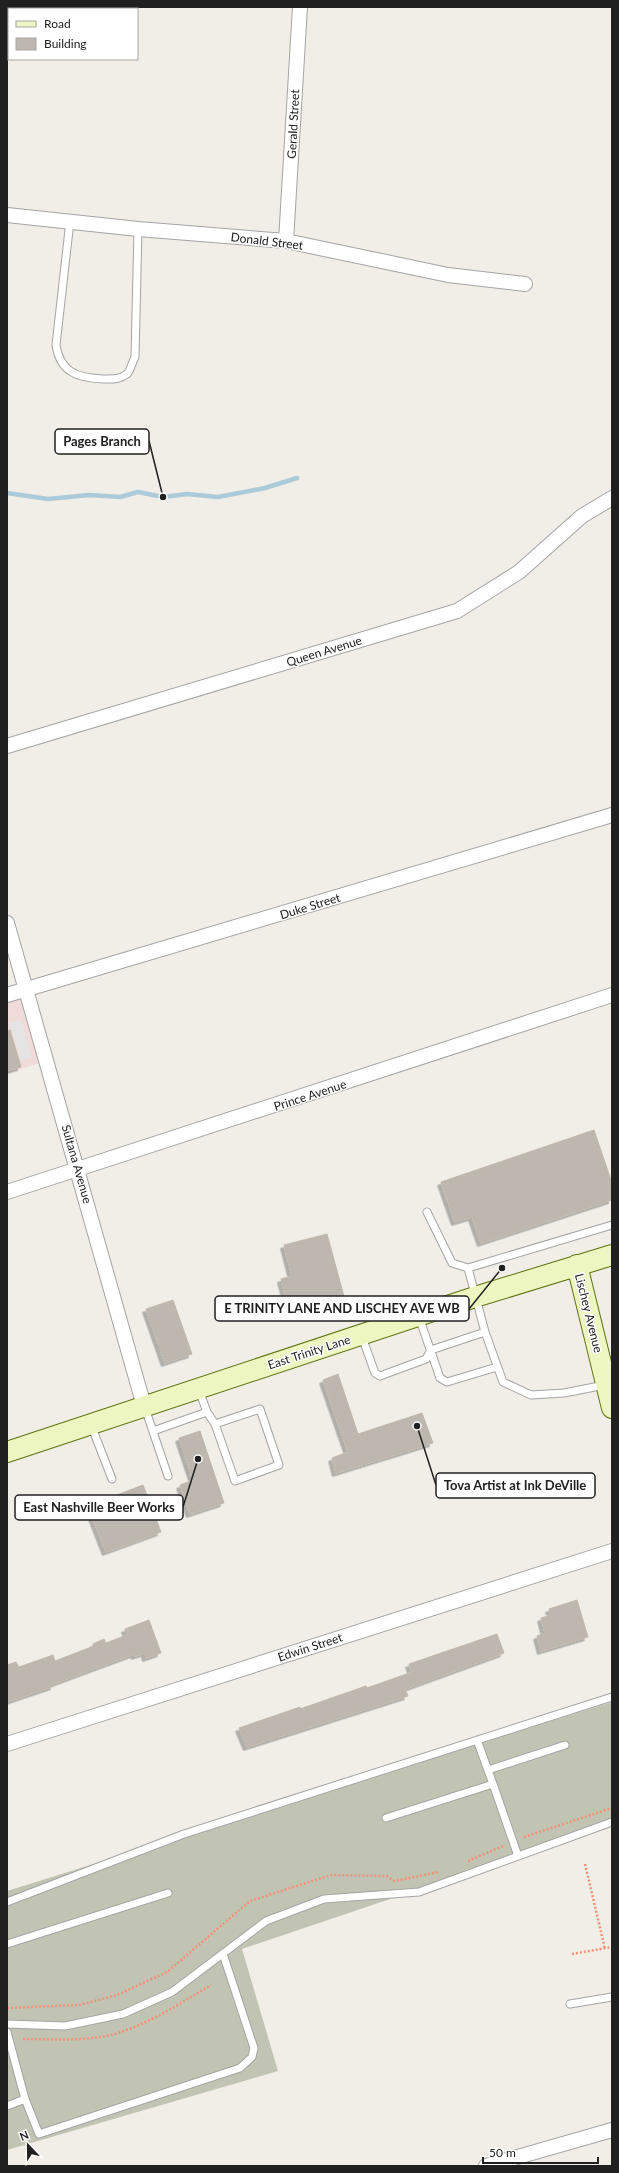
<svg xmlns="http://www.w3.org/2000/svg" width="619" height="2173" viewBox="0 0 619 2173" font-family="Lato,sans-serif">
<defs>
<filter id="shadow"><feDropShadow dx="-3.5" dy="3.5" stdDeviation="0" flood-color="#0004"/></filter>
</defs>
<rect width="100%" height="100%" fill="#f0eee7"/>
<!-- commercial -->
<path fill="#efdcd8" d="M 25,990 L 47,1061 L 7,1073 L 7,995 Z"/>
<!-- construction -->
<path fill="#c2c4b3" d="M 612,1702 L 612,1824 L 242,1949 L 278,2071 L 7,2150 L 7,1891 Z"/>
<!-- parking -->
<path fill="#e4e4e4" d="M 21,1020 L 32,1057 L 21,1061 L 10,1023 Z"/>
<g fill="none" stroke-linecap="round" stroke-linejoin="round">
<!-- stream -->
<path stroke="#abcada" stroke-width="4.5" d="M 7,493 L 48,499 L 89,495 L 120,497 L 138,492 L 163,497 L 187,494 L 218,497 L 265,488 L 297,478"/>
</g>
<!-- building -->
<path fill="#bdb7b0" stroke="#c1b7ab" filter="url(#shadow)" d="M 10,1030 L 21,1067 L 7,1071 L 7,1031 Z
M 594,1130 L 612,1183 L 612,1200 L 481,1243 L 472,1217 L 455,1222 L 441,1182 Z
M 327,1234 L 345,1300 L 290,1314 L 281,1279 L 292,1276 L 284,1245 Z
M 173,1300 L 192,1354 L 165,1363 L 146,1309 Z
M 338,1374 L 358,1434 L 422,1413 L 433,1443 L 336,1473 L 332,1458 L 348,1452 L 323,1380 Z
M 200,1431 L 224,1503 L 190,1514 L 180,1485 L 193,1480 L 179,1438 Z
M 143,1485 L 161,1532 L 106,1552 L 88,1506 Z
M 577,1600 L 588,1637 L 541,1651 L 537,1636 L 545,1633 L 541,1618 L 551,1615 L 549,1609 Z
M 149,1620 L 161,1653 L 146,1658 L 145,1653 L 135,1656 L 134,1654 L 53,1684 L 54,1686 L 7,1702 L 7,1665 L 16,1662 L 19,1667 L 53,1655 L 55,1661 L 94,1646 L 93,1644 L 104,1639 L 106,1643 L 127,1635 L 125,1629 Z
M 497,1634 L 504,1653 L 405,1689 L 408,1696 L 247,1747 L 239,1728 L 300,1707 L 300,1709 L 366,1686 L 367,1688 L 412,1672 L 409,1664 Z"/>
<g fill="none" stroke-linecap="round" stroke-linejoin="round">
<defs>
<path id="lane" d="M 70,221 L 56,345 C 60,372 77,378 103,379 C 112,379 119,380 127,374 C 131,370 132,362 135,357 L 138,229
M 427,1212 L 452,1263 L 468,1268 L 612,1225
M 468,1268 L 485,1332
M 419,1317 L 440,1378 L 447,1382 L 497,1367
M 362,1337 L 375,1373 L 380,1376 L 426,1359 L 431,1350 L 485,1332 L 503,1382 L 531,1395 L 564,1393 L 605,1385
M 199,1390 L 207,1412 L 215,1424 L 235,1481 L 279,1465 L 260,1409 L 215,1424
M 145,1408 L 168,1476
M 91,1425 L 112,1479
M 153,1431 L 207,1412
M 477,1740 L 493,1784
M 488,1770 L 565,1745
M 386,1818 L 493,1784 L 518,1856
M 7,1902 L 184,1834 L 612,1697
M 7,1944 L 168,1893
M 570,2004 L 612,1997
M 7,2024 L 65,2026 L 123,2014 L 172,1992 L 266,1921 L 324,1899 L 419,1892 L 612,1822
M 7,2032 L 25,2099 L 7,2106
M 25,2099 L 39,2134 L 240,2068 L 252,2057 L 254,2048 L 223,1954"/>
<path id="street" d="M 7,215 L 138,229 L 286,241 L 448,275 L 525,284
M 286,241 L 300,7
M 7,746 L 457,611 L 519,572 L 582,516 L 612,498
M 7,923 L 144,1406
M 7,995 L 612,815
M 7,1192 L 612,995
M 7,1744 L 612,1551
M 486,2166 L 612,2130"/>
<path id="secondary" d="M 577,1265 L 612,1408
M 7,1452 L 475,1297 L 612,1255"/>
</defs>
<!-- lane casing -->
<use href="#lane" stroke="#a4a4a4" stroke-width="9"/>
<!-- street casing -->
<use href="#street" stroke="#a4a4a4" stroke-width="16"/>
<!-- secondary casing -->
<use href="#secondary" stroke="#5c720d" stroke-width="22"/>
<!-- path -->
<path stroke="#f19278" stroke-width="2.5" stroke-dasharray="2 2" stroke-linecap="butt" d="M 524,1837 L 612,1808
M 468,1861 L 503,1846
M 585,1864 L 605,1949
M 572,1954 L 612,1947
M 7,2008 L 79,2005 L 117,1995 L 167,1972 L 250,1901 L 331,1875 L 387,1876 L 394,1881 L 439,1872
M 23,2039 C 53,2039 90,2042 118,2033 C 152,2022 181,2003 211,1985"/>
<!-- lane -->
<use href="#lane" stroke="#fff" stroke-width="7"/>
<!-- street -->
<use href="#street" stroke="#fff" stroke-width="14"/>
<!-- secondary -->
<use href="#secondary" stroke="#edf6c0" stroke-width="20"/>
</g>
<g text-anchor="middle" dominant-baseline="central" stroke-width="3" stroke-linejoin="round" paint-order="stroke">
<!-- street labels -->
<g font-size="12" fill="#202020" stroke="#fff">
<text transform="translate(293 124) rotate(-87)">Gerald Street</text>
<text transform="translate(267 241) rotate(7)">Donald Street</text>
<text transform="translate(324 651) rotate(-17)">Queen Avenue</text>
<text transform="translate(310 906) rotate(-17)">Duke Street</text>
<text transform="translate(310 1095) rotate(-18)">Prince Avenue</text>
<text transform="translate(77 1164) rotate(74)">Sultana Avenue</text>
<text transform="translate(589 1313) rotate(76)">Lischey Avenue</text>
<text transform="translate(309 1352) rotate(-18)">East Trinity Lane</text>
<text transform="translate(310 1647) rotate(-18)">Edwin Street</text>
</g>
</g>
<!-- callouts -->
<path fill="none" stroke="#202020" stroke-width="1.5" d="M163 497L149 441M502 1268L469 1309M417 1426L436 1485M198 1459L183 1507"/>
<g fill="#202020" stroke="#fff" stroke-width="1.5">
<circle cx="163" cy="497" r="4"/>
<circle cx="502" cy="1268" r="4"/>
<circle cx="417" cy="1426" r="4"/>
<circle cx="198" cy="1459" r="4"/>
</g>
<g fill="#fff" stroke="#202020" stroke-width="1.5">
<rect x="55" y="429" width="94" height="25" rx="4"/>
<rect x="215" y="1296" width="254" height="25" rx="4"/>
<rect x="436" y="1473" width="159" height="25" rx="4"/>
<rect x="15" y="1495" width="168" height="25" rx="4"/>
</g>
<g font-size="13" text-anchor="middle" font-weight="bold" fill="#202020">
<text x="102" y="446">Pages Branch</text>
<text x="342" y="1313">E TRINITY LANE AND LISCHEY AVE WB</text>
<text x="515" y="1490">Tova Artist at Ink DeVille</text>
<text x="99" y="1512">East Nashville Beer Works</text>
</g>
<!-- border -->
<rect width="619" height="2173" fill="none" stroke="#202020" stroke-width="16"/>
<!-- legend -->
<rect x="8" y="8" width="130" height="52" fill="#ffffff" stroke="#a6a6a6"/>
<rect x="16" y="21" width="20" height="6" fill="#edf6c0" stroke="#a6a6a6"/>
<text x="44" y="28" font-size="12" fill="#202020">Road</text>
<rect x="16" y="38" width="20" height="12" fill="#bdb7b0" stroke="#a6a6a6"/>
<text x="44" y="48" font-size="12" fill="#202020">Building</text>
<!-- north arrow -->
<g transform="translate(28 2145) rotate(338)" stroke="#ffffff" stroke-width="3" paint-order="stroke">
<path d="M0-3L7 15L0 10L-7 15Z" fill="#202020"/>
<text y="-6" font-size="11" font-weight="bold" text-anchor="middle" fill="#202020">N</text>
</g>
<!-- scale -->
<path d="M483 2157v6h115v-6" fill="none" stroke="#202020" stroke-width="2"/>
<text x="489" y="2157" font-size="12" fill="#202020" stroke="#ffffff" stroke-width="3" paint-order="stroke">50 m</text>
</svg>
